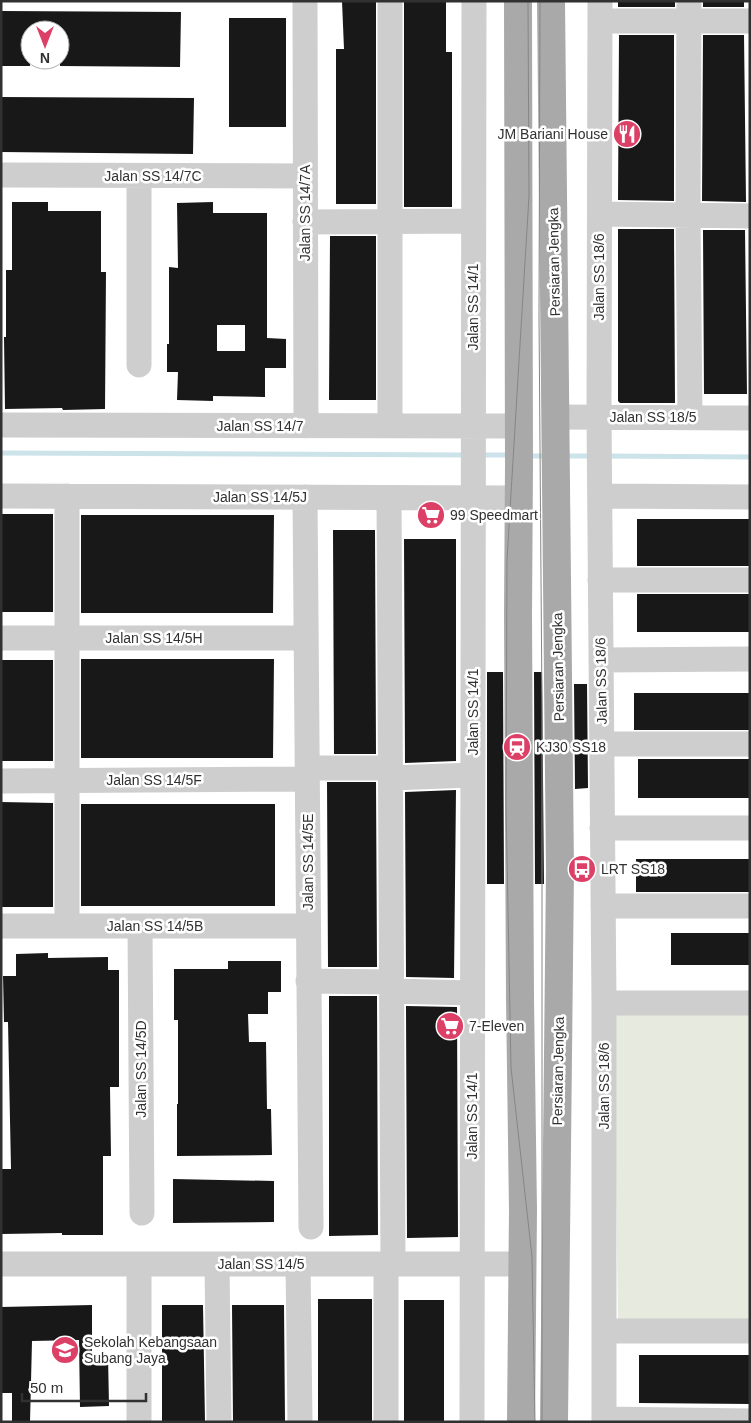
<svg xmlns="http://www.w3.org/2000/svg" width="751" height="1423" viewBox="0 0 751 1423" font-family="Helvetica,sans-serif">
<rect width="100%" height="100%" fill="#fff"/>
<!-- green -->
<path fill="#e7eade" d="M 750,1008 L 750,1324 L 618,1326 L 614,1010 Z"/>
<g fill="none" stroke-linecap="round" stroke-linejoin="round">
<!-- stream -->
<path stroke="#cbe3e9" stroke-width="5" d="M 1,453 L 467,455
M 480,455 L 512,455
M 528,456 L 547,456
M 563,456 L 592,456
M 605,456 L 750,457"/>
</g>
<!-- building -->
<path fill="#181818" fill-rule="evenodd" d="M 342,1 L 376,1 L 376,204 L 336,204 L 336,49 L 344,49 Z
M 404,1 L 446,1 L 446,52 L 452,52 L 452,207 L 404,207 Z
M 618,1 L 675,1 L 675,7 L 618,7 Z
M 703,1 L 744,1 L 744,7 L 703,7 Z
M 1,11 L 181,12 L 180,67 L 60,66 L 60,30 L 30,30 L 30,66 L 1,66 Z
M 229,18 L 286,18 L 286,127 L 229,127 Z
M 619,35 L 674,35 L 674,201 L 618,200 Z
M 703,35 L 744,35 L 746,202 L 702,201 Z
M 1,97 L 194,98 L 193,154 L 1,152 Z
M 12,202 L 48,202 L 48,211 L 101,211 L 101,272 L 106,272 L 105,409 L 63,410 L 62,408 L 5,409 L 4,337 L 6,337 L 6,270 L 12,270 Z
M 213,202 L 213,213 L 267,213 L 267,338 L 286,339 L 286,368 L 265,368 L 265,397 L 213,396 L 213,401 L 177,400 L 178,372 L 167,372 L 167,344 L 169,344 L 169,267 L 178,268 L 177,203 ZM 217,325 L 245,325 L 245,351 L 217,351 Z
M 618,229 L 674,229 L 675,403 L 620,403 L 618,401 Z
M 703,230 L 745,230 L 747,394 L 704,394 Z
M 330,236 L 376,236 L 376,400 L 329,400 Z
M 1,514 L 53,514 L 53,612 L 1,612 Z
M 81,515 L 274,515 L 273,613 L 81,613 Z
M 637,519 L 750,519 L 750,566 L 637,566 Z
M 333,530 L 375,530 L 376,754 L 334,754 Z
M 404,539 L 456,539 L 456,761 L 405,763 Z
M 637,594 L 750,594 L 750,632 L 637,632 Z
M 81,659 L 274,659 L 273,758 L 81,758 Z
M 1,660 L 53,660 L 53,761 L 1,761 Z
M 487,672 L 503,672 L 504,884 L 487,884 Z
M 534,672 L 542,672 L 544,884 L 535,884 Z
M 574,684 L 587,684 L 588,788 L 575,789 Z
M 634,693 L 750,693 L 750,730 L 634,730 Z
M 638,759 L 750,759 L 750,798 L 638,798 Z
M 327,782 L 376,782 L 377,967 L 328,967 Z
M 456,790 L 454,978 L 406,977 L 405,792 Z
M 1,802 L 53,803 L 53,907 L 1,907 Z
M 81,804 L 275,804 L 275,906 L 81,906 Z
M 636,859 L 750,859 L 750,892 L 636,892 Z
M 671,933 L 750,933 L 750,965 L 671,965 Z
M 48,953 L 48,958 L 108,957 L 108,970 L 119,970 L 119,1087 L 110,1087 L 111,1156 L 103,1156 L 103,1235 L 62,1235 L 62,1233 L 2,1234 L 1,1169 L 11,1169 L 8,1022 L 4,1022 L 3,976 L 16,976 L 16,954 Z
M 228,961 L 281,961 L 281,992 L 268,992 L 268,1014 L 248,1014 L 249,1042 L 266,1042 L 267,1109 L 271,1109 L 272,1155 L 177,1156 L 177,1104 L 178,1104 L 178,1020 L 174,1020 L 174,969 L 228,969 Z
M 329,996 L 377,996 L 378,1235 L 329,1236 Z
M 406,1006 L 457,1007 L 458,1237 L 407,1238 Z
M 173,1179 L 274,1181 L 274,1222 L 173,1223 Z
M 318,1299 L 372,1299 L 372,1422 L 318,1422 Z
M 404,1300 L 444,1300 L 444,1422 L 404,1422 Z
M 92,1305 L 92,1356 L 108,1355 L 109,1406 L 80,1407 L 79,1340 L 32,1341 L 30,1422 L 12,1422 L 12,1393 L 1,1393 L 1,1307 Z
M 162,1305 L 203,1305 L 205,1422 L 162,1422 Z
M 232,1305 L 284,1305 L 285,1422 L 233,1422 Z
M 639,1355 L 750,1355 L 750,1404 L 639,1403 Z"/>
<g fill="none" stroke-linecap="round" stroke-linejoin="round">
<!-- minor -->
<path stroke="#cecece" stroke-width="25" d="M 305,1 L 306,426
M 600,1 L 599,417 L 604,1003 L 604,1422
M 689,1 L 688,215 L 690,417
M 601,21 L 750,21
M 1,175 L 305,176
M 139,176 L 139,365
M 600,214 L 750,216
M 305,222 L 473,221
M 555,417 L 750,418
M 1,425 L 519,426
M 390,426 L 390,1
M 1,496 L 519,498
M 67,496 L 67,926
M 600,496 L 750,497
M 305,497 L 311,1227
M 389,498 L 393,1264
M 600,580 L 750,580
M 1,638 L 306,638
M 601,660 L 750,659
M 602,744 L 750,744
M 307,768 L 391,768
M 391,778 L 473,775
M 1,781 L 307,779
M 602,828 L 750,828
M 603,906 L 750,906
M 1,926 L 308,926
M 140,926 L 142,1213
M 308,981 L 392,982
M 392,991 L 472,993
M 604,1003 L 750,1003
M 1,1264 L 522,1264
M 139,1264 L 139,1422
M 217,1264 L 219,1422
M 298,1264 L 300,1422
M 386,1264 L 386,1422
M 604,1331 L 750,1331
M 604,1419 L 750,1421
M 472,1422 L 474,1"/>
<!-- major -->
<path stroke="#a9a9a9" stroke-width="28" d="M 518,1 L 519,464 L 518,615 L 520,999 L 523,1210 L 521,1422
M 551,1 L 560,870 L 554,1422"/>
<!-- tram -->
<path stroke="#868686" stroke-width="1" d="M 528,1 L 529,196 L 507,560 L 506,804 L 511,1068 L 532,1257 L 535,1422
M 540,1 L 539,316 L 542,708 L 542,1422"/>
</g>
<!-- icons -->
<defs>
<symbol id="restaurant-disc" viewBox="-11 -11 22 22"><circle r="9.5" fill="#dc4067" stroke="#fff"/><path d="M-5-6h1v4h1v-4h1v4h1v-4h1v5L-1.5 .5V6h-2V.5L-5-1ZM5-6V6H3V1.5H1.5Q1.5-4 5-6Z" fill="#fff"/></symbol>
<symbol id="supermarket-disc" viewBox="-11 -11 22 22"><circle r="9.5" fill="#dc4067" stroke="#fff"/><path d="M-6-5.5h2.5l.6 2H6L4.5 2H-2.5L-4.4-4H-6ZM-1.5 3.2a1.3 1.3 0 1 0 .1 0ZM3 3.2a1.3 1.3 0 1 0 .1 0Z" fill="#fff"/></symbol>
<symbol id="station-disc" viewBox="-11 -11 22 22"><circle r="9.5" fill="#dc4067" stroke="#fff"/><path d="M-3-6H3Q5-6 5-4V2Q5 4 3 4L4.5 6H3L1.5 4h-3L-3 6H-4.5L-3 4Q-5 4-5 2V-4Q-5-6-3-6ZM-3.5-4v3h7v-3ZM-3.5 1v1.5H-2V1ZM2 1v1.5H3.5V1Z" fill="#fff"/></symbol>
<symbol id="bus-disc" viewBox="-11 -11 22 22"><circle r="9.5" fill="#dc4067" stroke="#fff"/><path d="M-5-6H5V4H4V6H2V4H-2V6H-4V4H-5ZM-3.5-4V0h7V-4ZM-3.5 1.2v1.5H-2V1.2ZM2 1.2v1.5H3.5V1.2Z" fill="#fff"/></symbol>
<symbol id="school-disc" viewBox="-11 -11 22 22"><circle r="9.5" fill="#dc4067" stroke="#fff"/><path d="M0-5L7-2L0 1L-7-2ZM-4 1L0 2.5L4 1V4Q0 6-4 4Z" fill="#fff"/></symbol>
</defs>
<g fill-rule="evenodd">
<use href="#restaurant-disc" x="611" y="118" width="32" height="32"/>
<use href="#supermarket-disc" x="415" y="499" width="32" height="32"/>
<use href="#station-disc" x="501" y="731" width="32" height="32"/>
<use href="#bus-disc" x="566" y="853" width="32" height="32"/>
<use href="#supermarket-disc" x="434" y="1010" width="32" height="32"/>
<use href="#school-disc" x="49" y="1334" width="32" height="32"/>
</g>
<g text-anchor="middle" dominant-baseline="central" stroke-width="5" stroke-linejoin="round" paint-order="stroke">
<!-- poi labels -->
<g font-size="14" fill="#313131" stroke="#fff" text-anchor="start">
<text x="608" y="134" text-anchor="end">JM Bariani House</text>
<text x="450" y="515">99 Speedmart</text>
<text x="536" y="747">KJ30 SS18</text>
<text x="601" y="869">LRT SS18</text>
<text x="469" y="1026">7-Eleven</text>
<text x="84" y="1342">Sekolah Kebangsaan<tspan x="84" dy="16">Subang Jaya</tspan></text>
</g>
<!-- street labels -->
<g font-size="14" fill="#313131" stroke="#fff">
<text x="153" y="176">Jalan SS 14/7C</text>
<text transform="translate(305 213) rotate(-90)">Jalan SS 14/7A</text>
<text transform="translate(554 262) rotate(-91)">Persiaran Jengka</text>
<text transform="translate(599 277) rotate(-90)">Jalan SS 18/6</text>
<text transform="translate(473 307) rotate(-90)">Jalan SS 14/1</text>
<text x="653" y="417">Jalan SS 18/5</text>
<text x="260" y="426">Jalan SS 14/7</text>
<text x="260" y="497">Jalan SS 14/5J</text>
<text x="154" y="638">Jalan SS 14/5H</text>
<text transform="translate(558 667) rotate(-91)">Persiaran Jengka</text>
<text transform="translate(601 681) rotate(-91)">Jalan SS 18/6</text>
<text transform="translate(473 712) rotate(-90)">Jalan SS 14/1</text>
<text x="154" y="780">Jalan SS 14/5F</text>
<text transform="translate(308 862) rotate(-90)">Jalan SS 14/5E</text>
<text x="155" y="926">Jalan SS 14/5B</text>
<text transform="translate(141 1069) rotate(-90)">Jalan SS 14/5D</text>
<text transform="translate(558 1071) rotate(-89)">Persiaran Jengka</text>
<text transform="translate(604 1086) rotate(-90)">Jalan SS 18/6</text>
<text transform="translate(472 1116) rotate(-90)">Jalan SS 14/1</text>
<text x="261" y="1264">Jalan SS 14/5</text>
</g>
</g>
<!-- border -->
<rect width="751" height="1423" fill="none" stroke="#313131" stroke-width="5"/>
<!-- north arrow -->
<g transform="translate(45 45) rotate(180)"><circle r="24" fill="#ffffff" stroke="#adadad"/>
<path d="M0-4L9 19L0 12L-9 19Z" fill="#dc4067"/>
<text y="-8" font-size="14" font-weight="bold" text-anchor="middle" fill="#313131">N</text>
</g>
<!-- scale -->
<path d="M22 1393v8h124v-8" fill="none" stroke="#313131" stroke-width="2.5"/>
<text x="30" y="1393" font-size="15" fill="#313131" stroke="#ffffff" stroke-width="4" paint-order="stroke">50 m</text>
</svg>
